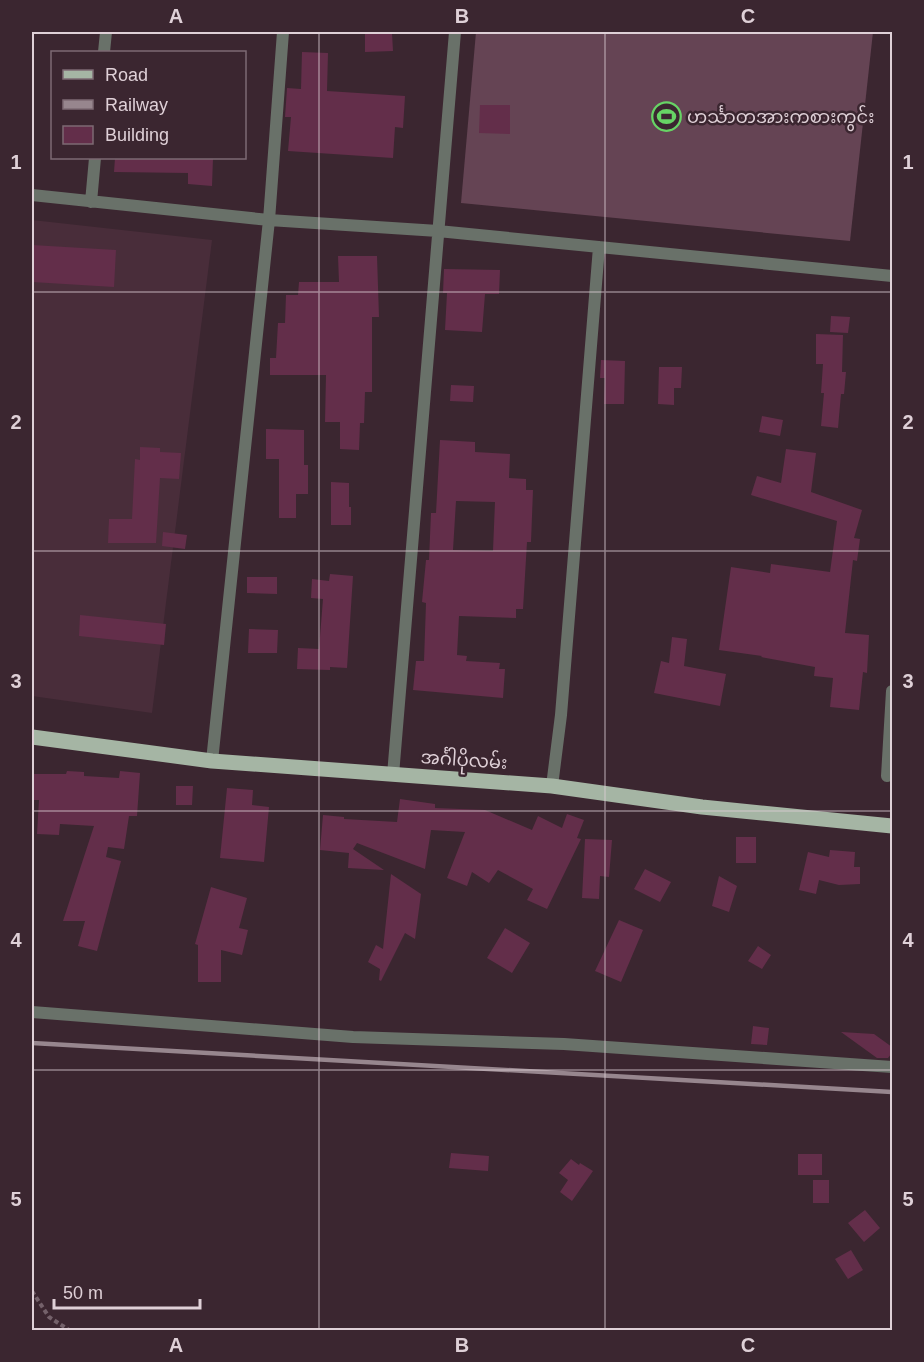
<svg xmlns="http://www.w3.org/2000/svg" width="924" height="1362" viewBox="0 0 924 1362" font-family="Arial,'Noto Sans Myanmar',sans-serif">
<rect width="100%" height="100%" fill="#3b2630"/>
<!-- built -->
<path fill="#492d3a" d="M 32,220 L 212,240 L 152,713 L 32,696 Z"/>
<!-- pitch -->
<path fill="#654454" d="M 476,32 L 873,32 L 850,241 L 461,203 Z"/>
<!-- building -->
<path fill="#632e4a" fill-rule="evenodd" d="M 392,33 L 393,51 L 365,52 L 365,34 Z
M 302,52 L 328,53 L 327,91 L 405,96 L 403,128 L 395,127 L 393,158 L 288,151 L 291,117 L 285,117 L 287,88 L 301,89 Z
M 480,105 L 510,105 L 510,134 L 479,133 Z
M 115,158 L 213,158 L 212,186 L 188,184 L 188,173 L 114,172 Z
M 32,245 L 116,250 L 114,287 L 32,282 Z
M 338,256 L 377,256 L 379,317 L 372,317 L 372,392 L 365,392 L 364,423 L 360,423 L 359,450 L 340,449 L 340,422 L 325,422 L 326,375 L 270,375 L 270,358 L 276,358 L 278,323 L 285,323 L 286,295 L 298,295 L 299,282 L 339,282 Z
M 444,269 L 500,270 L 499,294 L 485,294 L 482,332 L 445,330 L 447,293 L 443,293 Z
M 831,316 L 850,317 L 848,333 L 830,332 Z
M 816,334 L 843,335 L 842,372 L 846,372 L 844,394 L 841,394 L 838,428 L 821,426 L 824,393 L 821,393 L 823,364 L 816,364 Z
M 601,360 L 625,361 L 624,404 L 604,404 L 605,378 L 600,378 Z
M 659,367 L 682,367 L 681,388 L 674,388 L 674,405 L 658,404 Z
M 451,385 L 474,386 L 473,402 L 450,401 Z
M 762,416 L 783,420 L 780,436 L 759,432 Z
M 266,429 L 304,430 L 304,465 L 308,465 L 308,494 L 296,494 L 296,518 L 279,518 L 279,459 L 266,459 Z
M 440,440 L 475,442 L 475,452 L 510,454 L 509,478 L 526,479 L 526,490 L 533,490 L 531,542 L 527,542 L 523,609 L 516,609 L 516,618 L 459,616 L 457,655 L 467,656 L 466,661 L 500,663 L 499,669 L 505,669 L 503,698 L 413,690 L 416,661 L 424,661 L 426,603 L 422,602 L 426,560 L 429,560 L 431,513 L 436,513 ZM 456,501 L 495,502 L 493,551 L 453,550 Z
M 140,447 L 160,448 L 160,452 L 181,453 L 179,479 L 160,478 L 156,543 L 108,543 L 109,519 L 132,519 L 135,459 L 140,460 Z
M 786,449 L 816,453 L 811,492 L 862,510 L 854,538 L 860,539 L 857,561 L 853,560 L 845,633 L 869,635 L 867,673 L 863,672 L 859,710 L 830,707 L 833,678 L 814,676 L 815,667 L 761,657 L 762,656 L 719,650 L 731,567 L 770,573 L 771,564 L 830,572 L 837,521 L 751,495 L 757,476 L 781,483 Z
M 331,482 L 349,483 L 349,507 L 351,507 L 351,525 L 331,525 Z
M 163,532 L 187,535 L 185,549 L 162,546 Z
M 330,574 L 353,576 L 347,668 L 330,667 L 330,670 L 297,669 L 298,648 L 319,649 L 323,599 L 311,598 L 312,579 L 329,581 Z
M 247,577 L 277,577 L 277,594 L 247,593 Z
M 80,615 L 166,624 L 164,645 L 79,636 Z
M 249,629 L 278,630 L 277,653 L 248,653 Z
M 672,637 L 687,639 L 684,666 L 726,674 L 720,706 L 654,693 L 661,661 L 669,663 Z
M 67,771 L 84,772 L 84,776 L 119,778 L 120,771 L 140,773 L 137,816 L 129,816 L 124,849 L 108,847 L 106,857 L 121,861 L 97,951 L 78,946 L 85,921 L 63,921 L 94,826 L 60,824 L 59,835 L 37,834 L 39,800 L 32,800 L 32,774 L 66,774 Z
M 176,786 L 193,786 L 192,805 L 176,805 Z
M 227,788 L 253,790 L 252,805 L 269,807 L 264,862 L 220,858 Z
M 400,799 L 435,804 L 435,808 L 485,810 L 532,830 L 538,816 L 562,828 L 567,814 L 584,820 L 577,838 L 581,839 L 547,909 L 527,900 L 533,889 L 498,870 L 489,883 L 472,872 L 467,886 L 447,878 L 465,832 L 431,830 L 425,869 L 357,843 L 353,849 L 384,870 L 348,868 L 349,853 L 320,850 L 323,815 L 344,817 L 344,819 L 397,822 Z
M 736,837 L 756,837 L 756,863 L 736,863 Z
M 585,839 L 612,840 L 609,877 L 600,876 L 599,899 L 582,898 Z
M 830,850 L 855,852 L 854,867 L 860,867 L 860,884 L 839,885 L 819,880 L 816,894 L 799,890 L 808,852 L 829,857 Z
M 645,869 L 671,882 L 660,902 L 634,889 Z
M 391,874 L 421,894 L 415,939 L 405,933 L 381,981 L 379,980 L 380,969 L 368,962 L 376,945 L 383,949 Z
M 719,876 L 737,886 L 729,912 L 712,906 Z
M 211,887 L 247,898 L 239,928 L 248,930 L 242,955 L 221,950 L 221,982 L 198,982 L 198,945 L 195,944 Z
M 619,920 L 643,930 L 621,982 L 595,971 Z
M 505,928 L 530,943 L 512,973 L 487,958 Z
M 758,946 L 771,955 L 762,969 L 748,961 Z
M 753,1026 L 769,1028 L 767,1045 L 751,1044 Z
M 841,1032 L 874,1034 L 892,1047 L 892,1053 L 888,1058 L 877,1058 Z
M 451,1153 L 489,1156 L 488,1171 L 449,1168 Z
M 798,1154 L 822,1154 L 822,1175 L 798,1175 Z
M 571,1159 L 579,1165 L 580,1163 L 593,1171 L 572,1201 L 560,1192 L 568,1180 L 559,1173 Z
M 813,1180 L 829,1180 L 829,1203 L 813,1203 Z
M 865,1210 L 880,1228 L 864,1242 L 848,1223 Z
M 851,1250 L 863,1270 L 848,1279 L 835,1259 Z"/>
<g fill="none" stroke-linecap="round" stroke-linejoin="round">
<!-- path -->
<path stroke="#74616a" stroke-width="4" stroke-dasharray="4.5 3" stroke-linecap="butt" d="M 32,1291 L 49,1317 L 69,1330"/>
<!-- street -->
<path stroke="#697169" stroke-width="12" d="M 104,52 L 106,32
M 32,195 L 269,220 L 438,231 L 892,276
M 91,202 L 95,158
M 212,761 L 269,220 L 283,32
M 393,775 L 455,32
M 887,776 L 892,691
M 552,786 L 561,715 L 599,247
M 32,1012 L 353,1037 L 564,1044 L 892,1067"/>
<!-- primary -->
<path stroke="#a5b5a4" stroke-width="15" d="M 32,737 L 212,761 L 552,786 L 702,807 L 892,826"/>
<!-- rail -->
<path stroke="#97868e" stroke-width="4.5" d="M 32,1043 L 892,1092"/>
</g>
<!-- grid -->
<path fill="none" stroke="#dfd0d7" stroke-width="1.5" stroke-opacity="0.55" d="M 319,32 L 319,1330M 605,32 L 605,1330M 32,292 L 892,292M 32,551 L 892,551M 32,811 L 892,811M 32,1070 L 892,1070"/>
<!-- icons -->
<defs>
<symbol id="stadium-ring" viewBox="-11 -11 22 22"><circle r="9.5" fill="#3b2630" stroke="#67d465" stroke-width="1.5"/><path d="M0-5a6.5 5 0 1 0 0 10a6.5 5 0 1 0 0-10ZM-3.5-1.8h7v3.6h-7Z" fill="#67d465"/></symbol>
</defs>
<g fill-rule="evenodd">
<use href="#stadium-ring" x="650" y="100" width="33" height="33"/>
</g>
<g text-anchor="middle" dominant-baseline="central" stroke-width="5" stroke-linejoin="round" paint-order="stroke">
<!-- poi labels -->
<g font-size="18" fill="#dfd0d7" stroke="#3b2630" text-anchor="start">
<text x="687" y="117">ဟင်္သာတအားကစားကွင်း</text>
</g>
<!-- street labels -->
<g font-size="18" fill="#dfd0d7" stroke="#3b2630">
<text transform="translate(464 760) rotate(4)">အင်္ဂါပိုလမ်း</text>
</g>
</g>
<!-- border -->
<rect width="924" height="1362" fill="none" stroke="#3b2630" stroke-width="66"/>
<!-- legend -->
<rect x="51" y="51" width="195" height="108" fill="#3b2630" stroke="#7d6a73" stroke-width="1.5"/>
<rect x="63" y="70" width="30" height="9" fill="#a5b5a4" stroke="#7d6a73" stroke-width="1.5"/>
<text x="105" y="81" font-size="18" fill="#dfd0d7">Road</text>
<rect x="63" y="100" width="30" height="9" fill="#97868e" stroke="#7d6a73" stroke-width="1.5"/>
<text x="105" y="111" font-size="18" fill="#dfd0d7">Railway</text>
<rect x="63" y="126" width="30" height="18" fill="#632e4a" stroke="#7d6a73" stroke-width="1.5"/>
<text x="105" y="141" font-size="18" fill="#dfd0d7">Building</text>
<!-- scale -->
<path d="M54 1299v9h146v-9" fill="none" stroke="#dfd0d7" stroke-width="3"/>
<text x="63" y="1299" font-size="18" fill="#dfd0d7" stroke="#3b2630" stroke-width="4.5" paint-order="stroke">50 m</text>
<rect x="33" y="33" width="858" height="1296" fill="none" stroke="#dfd0d7" stroke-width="2"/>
<g font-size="20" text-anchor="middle" font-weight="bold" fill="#dfd0d7">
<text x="176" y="23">A</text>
<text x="462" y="23">B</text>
<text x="748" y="23">C</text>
<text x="16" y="169">1</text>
<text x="908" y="169">1</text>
<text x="16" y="429">2</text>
<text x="908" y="429">2</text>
<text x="16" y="688">3</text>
<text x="908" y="688">3</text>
<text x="16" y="947">4</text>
<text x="908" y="947">4</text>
<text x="16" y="1206">5</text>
<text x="908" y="1206">5</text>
<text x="176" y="1352">A</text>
<text x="462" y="1352">B</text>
<text x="748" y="1352">C</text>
</g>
</svg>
